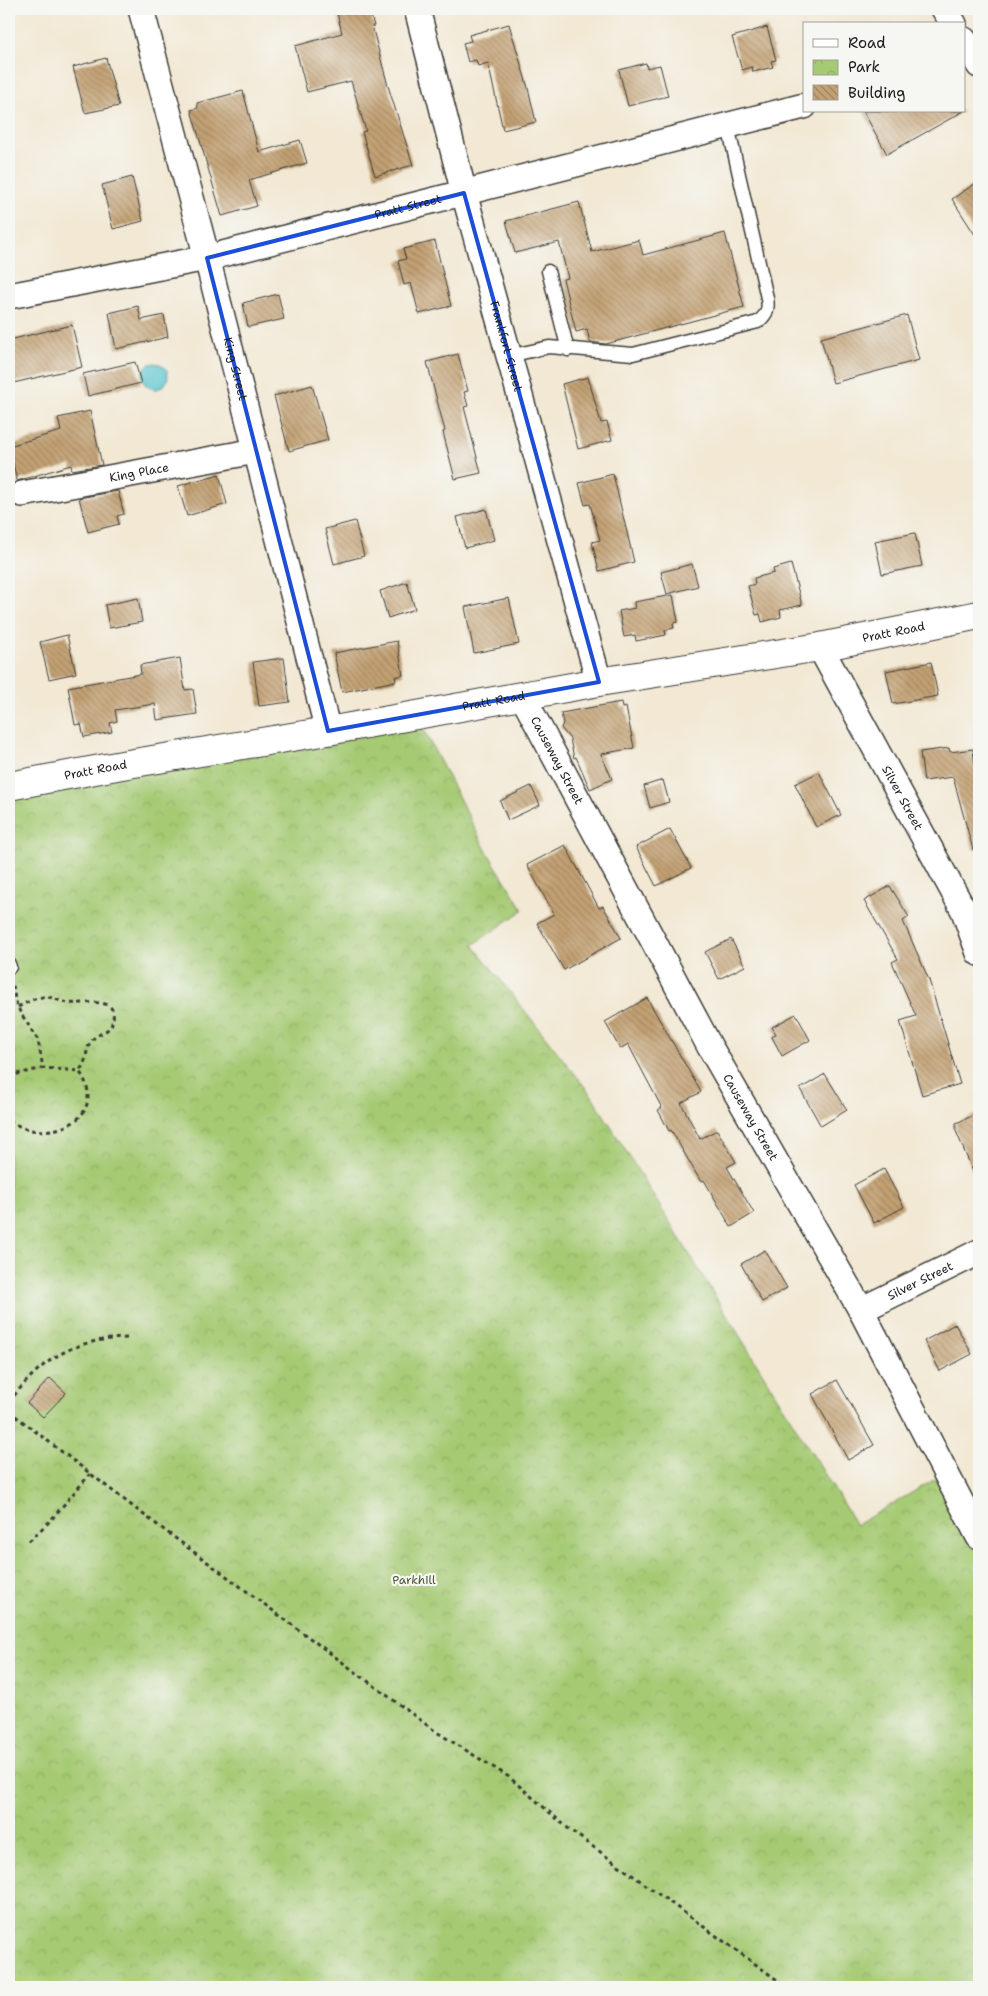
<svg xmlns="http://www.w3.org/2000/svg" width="988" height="1996" viewBox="0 0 988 1996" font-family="'Shantell Sans',sans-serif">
<defs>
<pattern id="park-crowns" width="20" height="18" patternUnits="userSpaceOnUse" patternTransform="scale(1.25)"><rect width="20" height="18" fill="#a5ca73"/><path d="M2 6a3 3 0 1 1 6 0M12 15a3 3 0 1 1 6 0" fill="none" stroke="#8dad63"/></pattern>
<pattern id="building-back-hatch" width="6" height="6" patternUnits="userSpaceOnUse" patternTransform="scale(1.25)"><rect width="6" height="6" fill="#c3a173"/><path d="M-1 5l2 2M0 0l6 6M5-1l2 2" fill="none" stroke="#9e825e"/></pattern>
</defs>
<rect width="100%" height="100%" fill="#f6f6f2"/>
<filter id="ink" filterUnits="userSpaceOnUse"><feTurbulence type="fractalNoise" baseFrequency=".02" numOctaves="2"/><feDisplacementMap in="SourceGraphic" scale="10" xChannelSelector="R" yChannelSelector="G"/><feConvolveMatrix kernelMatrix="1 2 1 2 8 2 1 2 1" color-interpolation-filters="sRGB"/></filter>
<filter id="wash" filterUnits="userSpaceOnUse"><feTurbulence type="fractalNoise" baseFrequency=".0096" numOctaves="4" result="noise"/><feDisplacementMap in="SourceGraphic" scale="20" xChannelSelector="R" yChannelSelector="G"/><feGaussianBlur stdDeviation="1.12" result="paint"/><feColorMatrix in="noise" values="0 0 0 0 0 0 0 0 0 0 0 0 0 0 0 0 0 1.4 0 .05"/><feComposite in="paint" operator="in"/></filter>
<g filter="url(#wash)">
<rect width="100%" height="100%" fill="#f2e8d3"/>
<!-- park -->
<path fill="url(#park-crowns)" stroke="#607348" d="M 416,715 L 486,850 L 523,910 L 473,945 L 592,1096 L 856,1525 L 946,1473 L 979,1537 L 979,1987 L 9,1987 L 9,786 Z"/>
<!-- water -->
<path fill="#57c4ce" stroke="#3a7075" d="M142 376a13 13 0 1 1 26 0a13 13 0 1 1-26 0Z"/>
<g id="blocks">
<!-- building -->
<path fill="url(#building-back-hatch)" d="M 336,9 L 369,9 L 374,26 L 372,26 L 388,86 L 413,165 L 375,176 L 362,132 L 366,131 L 351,81 L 307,92 L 295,46 L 342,33 Z
M 509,24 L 528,88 L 536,122 L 503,130 L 488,63 L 478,66 L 476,60 L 468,62 L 463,43 L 471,41 L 469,35 Z
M 767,27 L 776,60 L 771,61 L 773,67 L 753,72 L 752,67 L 742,70 L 732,37 Z
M 106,58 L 119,106 L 85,113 L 73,67 Z
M 646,63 L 647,68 L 660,65 L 668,96 L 628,106 L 619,70 Z
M 243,91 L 259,152 L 300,140 L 307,163 L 249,180 L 257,206 L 222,216 L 191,110 L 198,108 L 197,103 Z
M 863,111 L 964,111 L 887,154 Z
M 132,177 L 143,221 L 113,229 L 102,185 Z
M 979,181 L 979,241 L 952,199 Z
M 579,202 L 592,252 L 639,240 L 643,255 L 725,233 L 744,307 L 606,344 L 590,342 L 587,329 L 576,332 L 563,279 L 568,278 L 559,242 L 515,253 L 506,221 Z
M 435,241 L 451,306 L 419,314 L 411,283 L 404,285 L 398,261 L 406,259 L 403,249 Z
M 278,294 L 284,319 L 248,327 L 243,303 Z
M 138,306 L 141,320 L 164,315 L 168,337 L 116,349 L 109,313 Z
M 907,315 L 919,360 L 833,383 L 821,338 Z
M 72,325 L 82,367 L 9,384 L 9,340 Z
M 458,354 L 468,391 L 464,392 L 468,406 L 464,407 L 481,473 L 455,479 L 443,432 L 445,431 L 427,362 Z
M 135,362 L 141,383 L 88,396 L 83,374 Z
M 588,377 L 601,423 L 607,422 L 612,440 L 578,449 L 562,384 Z
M 312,385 L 328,440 L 289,451 L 274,396 Z
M 90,411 L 102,465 L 72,470 L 71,465 L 17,481 L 9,446 L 61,431 L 58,418 Z
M 219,474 L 227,504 L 187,516 L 178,486 Z
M 613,474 L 634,562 L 599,571 L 592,542 L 600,540 L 590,504 L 585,505 L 579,483 Z
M 118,491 L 124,514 L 117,516 L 119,524 L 88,532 L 79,498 Z
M 486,509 L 494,540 L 465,548 L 457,517 Z
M 355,521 L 364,556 L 334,564 L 325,529 Z
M 915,533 L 922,566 L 882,574 L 875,541 Z
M 692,564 L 698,586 L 667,594 L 661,572 Z
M 791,564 L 802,605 L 780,610 L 781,617 L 762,622 L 760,614 L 756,615 L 748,586 L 755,584 L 754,578 L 774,573 L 773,569 Z
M 407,582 L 415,609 L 388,618 L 380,591 Z
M 673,595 L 678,622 L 673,623 L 674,628 L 665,630 L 666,635 L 636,641 L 635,635 L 624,637 L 619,611 L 635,608 L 634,602 Z
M 138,598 L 142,622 L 109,628 L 105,605 Z
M 509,598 L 519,644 L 474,653 L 465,607 Z
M 67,635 L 76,673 L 49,679 L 40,642 Z
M 397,641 L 403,675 L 395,677 L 396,681 L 342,692 L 334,653 Z
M 180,658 L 185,690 L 193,689 L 197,714 L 157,720 L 155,704 L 115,710 L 117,721 L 110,723 L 112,732 L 84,737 L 81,724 L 75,725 L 68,687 L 141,674 L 140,665 Z
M 284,658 L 290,702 L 259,706 L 253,662 Z
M 931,662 L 938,696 L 893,704 L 886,671 Z
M 621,702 L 622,708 L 626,707 L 634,748 L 601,754 L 612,779 L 590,789 L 576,757 L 574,758 L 570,739 L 561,728 L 563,723 L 561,713 Z
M 949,748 L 950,752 L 973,749 L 979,802 L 979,850 L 973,850 L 953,777 L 924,781 L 920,752 Z
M 819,772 L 841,815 L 816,827 L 795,784 Z
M 663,780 L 669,802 L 650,808 L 644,786 Z
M 531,786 L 540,805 L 508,820 L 500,801 Z
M 670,829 L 691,868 L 656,886 L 636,847 Z
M 565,845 L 599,908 L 603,906 L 621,938 L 564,970 L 537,923 L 554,914 L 527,865 Z
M 890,886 L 909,917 L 903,921 L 929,980 L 960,1084 L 922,1095 L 900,1021 L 916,1016 L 892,962 L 898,959 L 864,901 Z
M 731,939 L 745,966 L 719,979 L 705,952 Z
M 647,998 L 701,1092 L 681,1103 L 700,1139 L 717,1130 L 736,1162 L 727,1167 L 754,1213 L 731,1227 L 704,1180 L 701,1182 L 671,1130 L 669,1131 L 658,1110 L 662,1108 L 628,1044 L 620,1049 L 605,1022 Z
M 796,1014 L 810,1040 L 782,1056 L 772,1037 L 776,1034 L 772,1027 Z
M 825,1074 L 847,1110 L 821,1126 L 800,1089 Z
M 979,1113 L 979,1186 L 956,1131 L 956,1123 Z
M 884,1169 L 904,1207 L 874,1223 L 854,1185 Z
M 765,1250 L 787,1288 L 762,1302 L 741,1264 Z
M 955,1324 L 972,1354 L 940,1371 L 924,1341 Z
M 50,1378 L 66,1393 L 43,1417 L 27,1403 Z
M 837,1380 L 874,1445 L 848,1460 L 812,1394 Z"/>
</g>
</g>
<g filter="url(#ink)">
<use href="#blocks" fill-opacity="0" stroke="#3c3b37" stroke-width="1"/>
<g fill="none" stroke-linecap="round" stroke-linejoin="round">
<defs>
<path id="lane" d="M 548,271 L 568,350
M 509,356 L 549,347 L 633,354 L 758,322 C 767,314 769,310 767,298 L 728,126
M 9,964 L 10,967"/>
<g id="street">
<path id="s1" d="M 141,9 L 207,258 L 328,731"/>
<path id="s2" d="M 417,9 L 464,193 L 599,682"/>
<path d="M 944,9 L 954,24"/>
<path d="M 964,40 L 979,65"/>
<path id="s3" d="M 9,296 L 207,258 L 804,106"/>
<path id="s4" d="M 22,494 L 256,451"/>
<path id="s5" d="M 820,647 L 964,911 L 979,953"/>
<path id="s6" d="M 523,697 L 710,1047 L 861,1310 L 979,1537"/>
<path id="s7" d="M 861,1310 L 979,1252"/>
</g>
<g id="secondary">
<path id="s8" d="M 9,786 L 122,765 L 328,731 L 599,682 L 820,647 L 979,615"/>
</g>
</defs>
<!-- lane casing -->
<use href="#lane" stroke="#3c3b37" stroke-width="15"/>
<!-- street casing -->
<use href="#street" stroke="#3c3b37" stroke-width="28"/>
<!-- secondary casing -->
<use href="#secondary" stroke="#3c3b37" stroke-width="30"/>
<!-- path -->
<path stroke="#3c3b37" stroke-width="3" stroke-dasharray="4 4" stroke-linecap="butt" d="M 18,1007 C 26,1003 34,998 43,997 C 52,996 60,1002 69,1003 C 83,1005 121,994 112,1023 C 110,1032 98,1033 92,1040 C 84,1050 89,1060 79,1071
M 9,1076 L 43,1068 L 38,1040 L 20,1012 L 15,1000 L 13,985
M 9,1121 C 16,1125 23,1128 31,1130 C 54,1134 88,1124 88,1096 C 88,1087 85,1079 79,1071 L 43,1068
M 9,1402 C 42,1359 72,1339 128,1338
M 9,1411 L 140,1512 L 435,1731 L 509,1777 L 570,1830 L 787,1987
M 29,1541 L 50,1521 L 90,1474"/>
<!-- lane -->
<use href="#lane" stroke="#fff" stroke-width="12"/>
<!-- street -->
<use href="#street" stroke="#fff" stroke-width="25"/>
<!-- secondary -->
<use href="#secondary" stroke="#fff" stroke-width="28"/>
</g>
</g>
<!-- marked area -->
<path fill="none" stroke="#1d4ed8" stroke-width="4" stroke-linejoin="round" d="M 464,193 L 599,682 L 328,731 L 207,258 Z"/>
<g text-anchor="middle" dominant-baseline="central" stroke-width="4.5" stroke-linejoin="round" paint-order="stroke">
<!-- street labels -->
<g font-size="12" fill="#1c1c1c" stroke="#f6f6f2">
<text stroke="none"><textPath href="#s3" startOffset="409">Pratt Street</textPath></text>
<text stroke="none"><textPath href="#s2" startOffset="349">Frankfort Street</textPath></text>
<text stroke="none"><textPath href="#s1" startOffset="372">King Street</textPath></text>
<text stroke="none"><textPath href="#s4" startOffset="119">King Place</textPath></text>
<text stroke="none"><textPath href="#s8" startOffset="898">Pratt Road</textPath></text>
<text stroke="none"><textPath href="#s8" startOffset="492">Pratt Road</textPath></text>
<text stroke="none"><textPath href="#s6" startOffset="72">Causeway Street</textPath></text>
<text stroke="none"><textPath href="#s8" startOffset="88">Pratt Road</textPath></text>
<text stroke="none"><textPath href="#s5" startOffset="172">Silver Street</textPath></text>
<text stroke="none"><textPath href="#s6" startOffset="478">Causeway Street</textPath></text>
<text stroke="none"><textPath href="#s7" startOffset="66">Silver Street</textPath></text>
</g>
<!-- park labels -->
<g font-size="12" fill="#4c593a" stroke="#f6f6f2">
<text x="414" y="1580">Parkhill</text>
</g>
</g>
<!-- margin -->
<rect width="988" height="1996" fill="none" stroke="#f6f6f2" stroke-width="30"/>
<!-- legend -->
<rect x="803" y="22" width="162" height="90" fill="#f6f6f2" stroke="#9f9f9c"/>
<rect x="813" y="39" width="25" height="8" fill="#ffffff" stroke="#9f9f9c"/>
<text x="848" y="48" font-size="15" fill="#1c1c1c">Road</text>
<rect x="813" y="60" width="25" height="15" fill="url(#park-crowns)" stroke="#9f9f9c"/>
<text x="848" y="72" font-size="15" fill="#1c1c1c">Park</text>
<rect x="813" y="85" width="25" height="15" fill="url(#building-back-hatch)" stroke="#9f9f9c"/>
<text x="848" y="98" font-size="15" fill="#1c1c1c">Building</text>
</svg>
